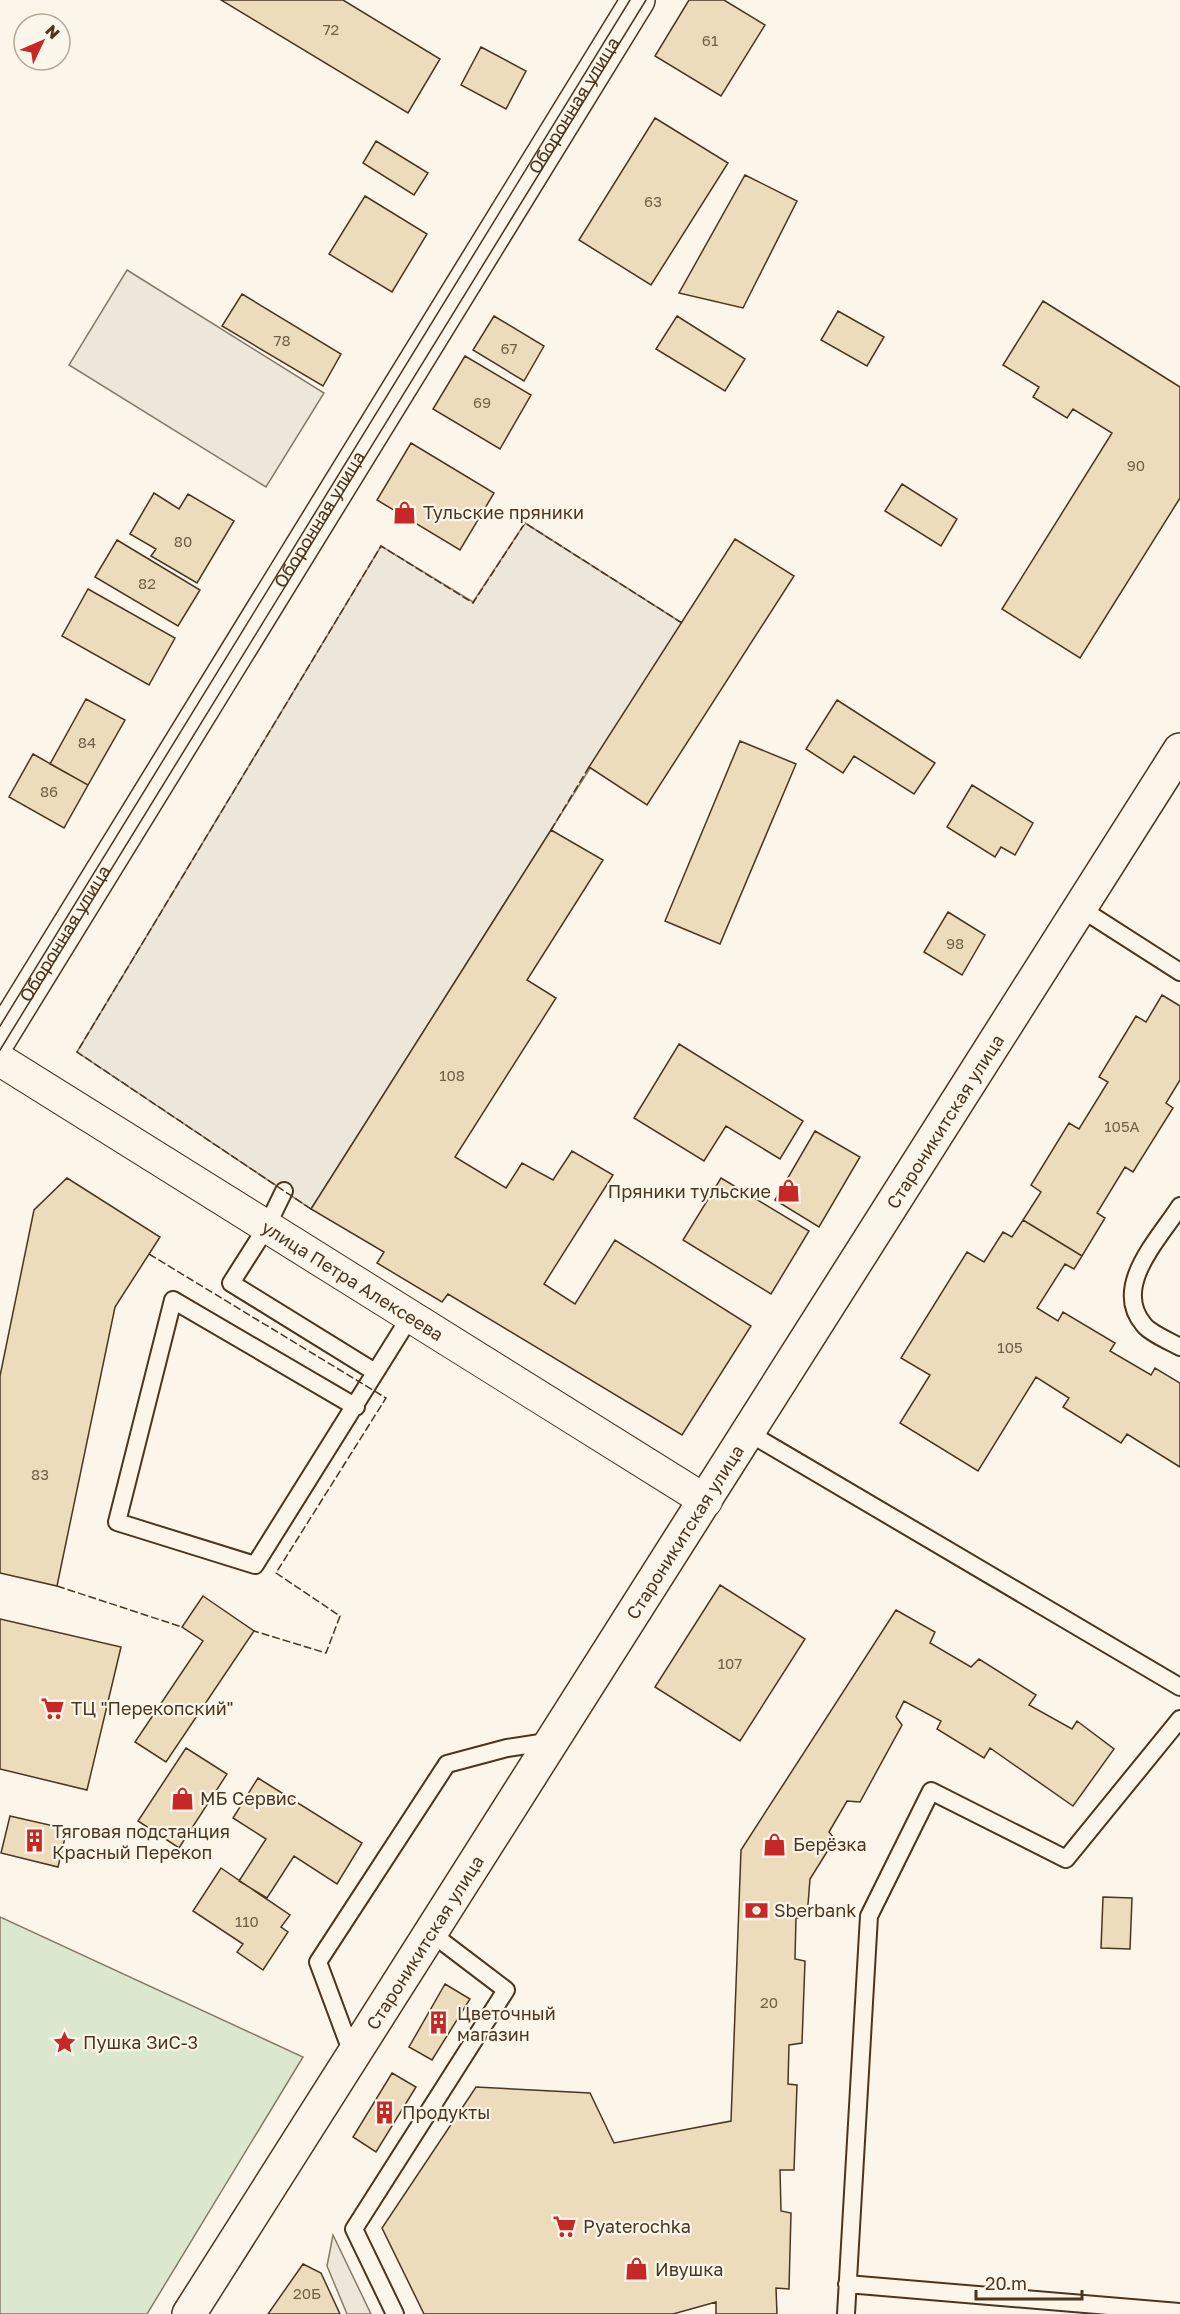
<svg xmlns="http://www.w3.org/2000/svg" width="1180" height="2314" viewBox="0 0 1180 2314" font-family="'Golos Text',sans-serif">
<rect width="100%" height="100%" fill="#fbf6e9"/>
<!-- green -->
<path fill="#dce7d0" stroke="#887966" stroke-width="1.5" d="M 0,1917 L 303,2057 L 147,2314 L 0,2314 Z"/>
<!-- parking -->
<path fill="#ede7d9" stroke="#887966" stroke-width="1.5" d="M 127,270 L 324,393 L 266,487 L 69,365 Z
M 525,523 L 682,623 L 311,1209 L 77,1052 L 381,546 L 473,602 Z
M 333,2235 L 371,2314 L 347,2314 L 327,2266 Z"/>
<!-- building -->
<path fill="#ecdcbc" stroke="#4a3520" stroke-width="1.5" d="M 221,0 L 343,0 L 440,59 L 408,113 Z
M 689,0 L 724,0 L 765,25 L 721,96 L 655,56 Z
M 481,47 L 526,71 L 506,109 L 461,85 Z
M 655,118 L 728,163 L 651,285 L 579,240 Z
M 376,141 L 428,173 L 414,195 L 363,163 Z
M 745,175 L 797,201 L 743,308 L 679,293 Z
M 365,196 L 427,234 L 392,292 L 329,254 Z
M 242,294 L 341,354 L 323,386 L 222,326 Z
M 1043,301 L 1180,387 L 1180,498 L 1080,658 L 1002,609 L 1112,433 L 1073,409 L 1067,418 L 1033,397 L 1039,387 L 1003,365 Z
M 838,311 L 884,337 L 867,366 L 821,340 Z
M 494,316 L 544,346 L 524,381 L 473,350 Z
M 677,316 L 745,359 L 725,391 L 656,349 Z
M 465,356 L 531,395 L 500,449 L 433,409 Z
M 411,443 L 494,493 L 460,550 L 377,500 Z
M 902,484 L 957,519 L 941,546 L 885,511 Z
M 154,493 L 179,509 L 188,494 L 234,521 L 197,583 L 151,556 L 156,549 L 130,534 Z
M 735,539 L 794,576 L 647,805 L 589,767 Z
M 117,540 L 200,590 L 178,626 L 95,577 Z
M 88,589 L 175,638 L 149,685 L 62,636 Z
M 86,699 L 125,720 L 88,785 L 50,764 Z
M 837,700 L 935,763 L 914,794 L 854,756 L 843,773 L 806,749 Z
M 740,741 L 796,764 L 720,944 L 665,921 Z
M 33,754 L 88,785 L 64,828 L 9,797 Z
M 972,785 L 1033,823 L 1015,855 L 1001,847 L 995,857 L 947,827 Z
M 551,830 L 603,860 L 527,980 L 556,998 L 455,1157 L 506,1188 L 522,1163 L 553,1180 L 572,1151 L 613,1175 L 544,1284 L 575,1304 L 615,1240 L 751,1326 L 682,1435 L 448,1294 L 442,1302 L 377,1263 L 384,1252 L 311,1209 Z
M 948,912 L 985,935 L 962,975 L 924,952 Z
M 1162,995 L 1180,1006 L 1180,1080 L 1166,1103 L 1173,1108 L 1133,1172 L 1125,1167 L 1097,1213 L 1105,1218 L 1082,1256 L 1023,1220 L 1041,1192 L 1031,1185 L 1069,1123 L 1079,1129 L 1108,1082 L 1099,1077 L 1136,1016 L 1146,1022 Z
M 679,1044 L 803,1121 L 780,1159 L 726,1126 L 704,1161 L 634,1118 Z
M 815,1131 L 860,1157 L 819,1227 L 775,1200 Z
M 67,1178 L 160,1237 L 115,1307 L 57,1586 L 0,1573 L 0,1376 L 34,1210 Z
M 721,1178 L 809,1231 L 771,1294 L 683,1240 Z
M 1023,1220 L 1082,1256 L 1074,1269 L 1065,1264 L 1037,1308 L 1058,1321 L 1063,1312 L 1115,1343 L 1110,1351 L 1151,1375 L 1155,1368 L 1180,1383 L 1180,1467 L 1127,1434 L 1121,1443 L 1063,1407 L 1069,1398 L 1036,1377 L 978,1471 L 900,1423 L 930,1375 L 901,1358 L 967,1252 L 984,1262 L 1003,1232 L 1012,1237 Z
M 720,1585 L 805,1639 L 740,1741 L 655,1687 Z
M 203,1596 L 254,1631 L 166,1762 L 135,1742 L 203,1641 L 182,1627 Z
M 896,1610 L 935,1632 L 930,1643 L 971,1667 L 979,1659 L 1036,1695 L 1029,1705 L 1072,1729 L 1077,1721 L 1114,1749 L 1073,1806 L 990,1748 L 984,1758 L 937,1729 L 941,1721 L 904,1701 L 896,1717 L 902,1725 L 860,1802 L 847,1801 L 829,1832 L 835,1839 L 810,1879 L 807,1917 L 796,1918 L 795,1959 L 805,1961 L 802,2043 L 789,2045 L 788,2084 L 797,2085 L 794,2170 L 780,2170 L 781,2211 L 791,2213 L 789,2289 L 776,2288 L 777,2314 L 716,2314 L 716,2302 L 673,2314 L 424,2314 L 382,2228 L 476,2087 L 590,2093 L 614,2143 L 731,2121 L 741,1850 Z
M 0,1619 L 121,1647 L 87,1790 L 0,1769 Z
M 186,1748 L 227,1774 L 179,1848 L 138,1821 Z
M 258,1778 L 362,1843 L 337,1884 L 294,1856 L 267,1898 L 239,1881 L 266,1839 L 233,1818 Z
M 10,1816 L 67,1829 L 58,1867 L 1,1853 Z
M 221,1868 L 290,1915 L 281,1927 L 288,1932 L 263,1970 L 237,1952 L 243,1944 L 193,1911 Z
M 1103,1897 L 1132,1898 L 1130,1949 L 1101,1948 Z
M 445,1984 L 470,1999 L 432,2060 L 409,2047 Z
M 392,2073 L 416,2087 L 376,2152 L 353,2137 Z
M 303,2264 L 321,2273 L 340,2314 L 268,2314 Z"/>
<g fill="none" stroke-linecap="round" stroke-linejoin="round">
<defs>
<path id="service" d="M 1080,908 L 1180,972
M 284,1191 L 266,1228 L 231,1283 L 375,1372
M 1180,1206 C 1159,1239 1111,1287 1144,1325 C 1150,1333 1171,1342 1180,1347
M 356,1407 L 173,1300 L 117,1522 L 255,1565 L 410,1317
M 749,1433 L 1180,1687
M 353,2056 L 318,1962 L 447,1764 L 507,1748 L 553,1741
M 847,2284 L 1180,2312
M 395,2314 L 354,2229 L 506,1990 L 431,1933
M 846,2314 L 869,1916 L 931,1791 L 1066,1859 L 1180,1719"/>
<g id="minor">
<path id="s1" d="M 0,1060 L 706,1501"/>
</g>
<g id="secondary">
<path id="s2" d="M 0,1038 L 638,0"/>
</g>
<g id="primary">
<path id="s3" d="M 189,2314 L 1180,750"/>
</g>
</defs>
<!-- service casing -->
<use href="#service" stroke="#4a3520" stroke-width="20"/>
<!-- minor casing -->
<use href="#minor" stroke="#4a3520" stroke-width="34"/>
<!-- secondary casing -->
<use href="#secondary" stroke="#4a3520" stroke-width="36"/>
<!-- primary casing -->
<use href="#primary" stroke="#4a3520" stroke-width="36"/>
<!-- service -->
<use href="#service" stroke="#fbf6e9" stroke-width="16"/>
<!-- minor -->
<use href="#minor" stroke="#fbf6e9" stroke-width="32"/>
<!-- secondary -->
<use href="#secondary" stroke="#fbf6e9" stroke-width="33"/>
<!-- primary -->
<use href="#primary" stroke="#fbf6e9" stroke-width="33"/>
<!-- tram -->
<path stroke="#4a3520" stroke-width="1.5" d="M 0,1026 L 630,0
M 0,1050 L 646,0"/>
<!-- fence -->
<path stroke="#4a3520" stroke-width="1.5" stroke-dasharray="8 3" stroke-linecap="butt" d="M 551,830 L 589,767
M 311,1209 L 77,1052 L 381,546 L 473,603 L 525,523 L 682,623
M 149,1254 L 386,1398 L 276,1573 L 340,1616 L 326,1653 L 254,1631
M 57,1586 L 182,1627"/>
</g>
<!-- icons -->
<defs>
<symbol id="shop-bare" viewBox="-9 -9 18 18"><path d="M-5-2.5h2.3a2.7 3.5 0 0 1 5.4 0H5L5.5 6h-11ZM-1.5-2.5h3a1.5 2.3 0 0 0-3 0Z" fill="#c62828" stroke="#fbf6e9" stroke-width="2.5" paint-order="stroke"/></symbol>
<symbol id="supermarket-bare" viewBox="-9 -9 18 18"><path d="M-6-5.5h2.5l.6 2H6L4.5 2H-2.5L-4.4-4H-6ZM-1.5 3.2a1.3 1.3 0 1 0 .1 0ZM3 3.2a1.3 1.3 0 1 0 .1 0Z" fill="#c62828" stroke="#fbf6e9" stroke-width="2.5" paint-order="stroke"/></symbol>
<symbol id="building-bare" viewBox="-9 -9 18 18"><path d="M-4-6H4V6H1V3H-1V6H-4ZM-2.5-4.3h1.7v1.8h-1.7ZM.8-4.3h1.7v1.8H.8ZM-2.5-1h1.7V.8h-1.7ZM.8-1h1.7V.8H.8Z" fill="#c62828" stroke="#fbf6e9" stroke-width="2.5" paint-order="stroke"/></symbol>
<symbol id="bank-bare" viewBox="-9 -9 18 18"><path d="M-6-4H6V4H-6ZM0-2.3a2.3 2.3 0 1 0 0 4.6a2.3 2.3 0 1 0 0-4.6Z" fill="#c62828" stroke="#fbf6e9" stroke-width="2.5" paint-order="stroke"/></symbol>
<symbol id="sight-bare" viewBox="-9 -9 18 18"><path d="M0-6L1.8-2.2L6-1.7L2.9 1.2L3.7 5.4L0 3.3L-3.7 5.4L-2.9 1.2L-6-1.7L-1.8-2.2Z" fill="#c62828" stroke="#fbf6e9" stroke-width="2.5" paint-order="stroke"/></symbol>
</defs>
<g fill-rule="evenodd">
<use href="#shop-bare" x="388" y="496" width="33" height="33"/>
<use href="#shop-bare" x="772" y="1174" width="33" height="33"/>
<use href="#supermarket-bare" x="36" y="1692" width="33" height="33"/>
<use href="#shop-bare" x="166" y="1782" width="33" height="33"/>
<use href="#building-bare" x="18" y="1824" width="33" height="33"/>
<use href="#shop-bare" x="758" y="1828" width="33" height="33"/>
<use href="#bank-bare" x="740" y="1894" width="33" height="33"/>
<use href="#building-bare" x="422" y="2006" width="33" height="33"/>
<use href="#sight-bare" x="48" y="2026" width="33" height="33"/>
<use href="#building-bare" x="368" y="2096" width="33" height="33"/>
<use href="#supermarket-bare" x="548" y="2210" width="33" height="33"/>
<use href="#shop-bare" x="620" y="2252" width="33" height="33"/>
</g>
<g text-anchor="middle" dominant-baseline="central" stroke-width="4.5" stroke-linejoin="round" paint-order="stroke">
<!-- number labels -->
<g font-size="15" fill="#725f47">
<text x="331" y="29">72</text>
<text x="710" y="40">61</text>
<text x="653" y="201">63</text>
<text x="282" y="340">78</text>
<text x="509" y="348">67</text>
<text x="482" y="402">69</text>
<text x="1136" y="465">90</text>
<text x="183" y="541">80</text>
<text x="147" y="583">82</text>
<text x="87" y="742">84</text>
<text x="49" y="791">86</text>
<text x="955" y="943">98</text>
<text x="452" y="1075">108</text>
<text x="1122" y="1126">105А</text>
<text x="1010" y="1347">105</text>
<text x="40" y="1474">83</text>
<text x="730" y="1663">107</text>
<text x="247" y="1921">110</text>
<text x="769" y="2002">20</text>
<text x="307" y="2293">20Б</text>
</g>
<!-- street labels -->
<g font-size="18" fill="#4a3520" stroke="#fbf6e9">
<text stroke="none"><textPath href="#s2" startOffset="1095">Оборонная улица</textPath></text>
<text stroke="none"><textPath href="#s2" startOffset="609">Оборонная улица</textPath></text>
<text stroke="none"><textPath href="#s2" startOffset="123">Оборонная улица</textPath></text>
<text stroke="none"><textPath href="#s3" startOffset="1412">Староникитская улица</textPath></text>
<text stroke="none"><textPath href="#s1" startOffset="416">улица Петра Алексеева</textPath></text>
<text stroke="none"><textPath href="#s3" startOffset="926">Староникитская улица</textPath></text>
<text stroke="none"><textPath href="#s3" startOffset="440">Староникитская улица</textPath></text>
</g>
<!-- poi labels -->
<g font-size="18" fill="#4a3520" stroke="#fbf6e9" text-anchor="start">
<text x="423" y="512">Тульские пряники</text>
<text x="771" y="1191" text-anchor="end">Пряники тульские</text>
<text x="71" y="1708">ТЦ "Перекопский"</text>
<text x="200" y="1798">МБ Сервис</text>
<text x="52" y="1831">Тяговая подстанция<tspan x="52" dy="21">Красный Перекоп</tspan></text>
<text x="793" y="1844">Берёзка</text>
<text x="774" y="1910">Sberbank</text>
<text x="457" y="2013">Цветочный<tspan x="457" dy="21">магазин</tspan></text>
<text x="83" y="2042">Пушка ЗиС-3</text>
<text x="402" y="2112">Продукты</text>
<text x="583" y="2226">Pyaterochka</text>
<text x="655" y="2269">Ивушка</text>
</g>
</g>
<!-- north arrow -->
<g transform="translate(42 42) rotate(46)"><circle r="28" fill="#fbf6e9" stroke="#b4a999" stroke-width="1.5"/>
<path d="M0-4.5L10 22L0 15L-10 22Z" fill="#c62828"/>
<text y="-9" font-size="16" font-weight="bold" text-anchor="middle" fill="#4a3520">N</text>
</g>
<!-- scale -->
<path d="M976 2290v9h106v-9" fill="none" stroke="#4a3520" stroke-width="3"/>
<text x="985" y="2290" font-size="18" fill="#4a3520" stroke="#fbf6e9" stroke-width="4.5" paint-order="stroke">20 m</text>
</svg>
